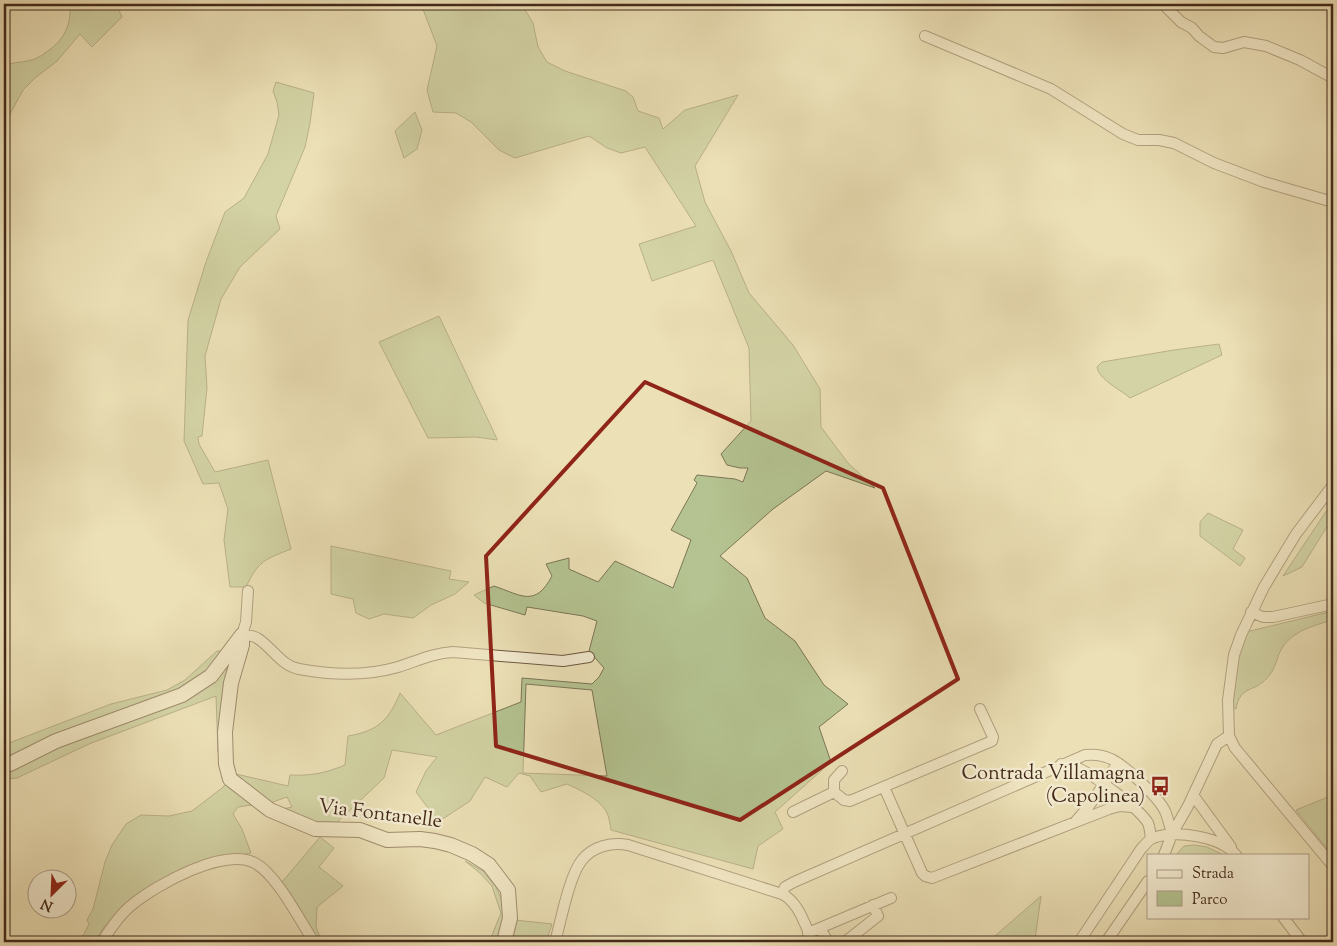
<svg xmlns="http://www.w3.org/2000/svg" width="1337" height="946" viewBox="0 0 1337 946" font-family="'Sorts Mill Goudy',serif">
<rect width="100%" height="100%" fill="#ece0b6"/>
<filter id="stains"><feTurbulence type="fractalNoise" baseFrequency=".004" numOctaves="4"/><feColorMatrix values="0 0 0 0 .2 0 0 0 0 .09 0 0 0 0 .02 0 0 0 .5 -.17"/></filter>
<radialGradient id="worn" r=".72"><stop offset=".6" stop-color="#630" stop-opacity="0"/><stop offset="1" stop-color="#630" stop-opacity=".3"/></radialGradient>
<!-- green -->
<path fill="#b4c391" stroke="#7c7656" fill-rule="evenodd" d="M 74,4 L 116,4 L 122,17 L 92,47 L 80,34 L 57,61 L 35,78 L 23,90 L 4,125 L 4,66 C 12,62 18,63 27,61 C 34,60 40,57 45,53 C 62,42 71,28 70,7 Z
M 421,4 L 524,4 L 524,8 L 533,23 L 538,47 L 547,62 L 565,71 L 626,91 L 633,97 L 638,111 L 659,118 L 663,129 L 685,110 L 738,95 L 695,166 L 705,202 L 731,251 L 749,293 L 793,345 L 820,389 L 821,427 L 848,463 L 875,488 L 826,471 L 773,509 L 720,556 L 747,578 L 765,618 L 795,641 L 824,685 L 848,704 L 819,727 L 831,762 L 775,812 L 783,829 L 758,846 L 753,869 L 611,830 C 610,824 609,816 606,811 C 598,798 580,790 567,784 L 541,792 L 530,776 L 519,773 L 507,787 L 485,777 L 470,801 L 432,826 L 427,820 L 431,812 L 416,792 L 426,771 L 437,757 L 392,750 L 384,778 L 333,826 L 319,826 L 278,810 L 292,807 L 287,797 L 273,802 L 238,807 L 233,814 L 242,829 L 251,853 L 199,862 L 153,887 L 123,905 L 104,927 L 95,942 L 76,942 L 84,934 L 89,924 L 87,920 L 93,909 L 105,862 L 112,845 L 126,824 L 141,815 L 169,816 L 192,811 L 222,788 L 236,774 L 288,786 L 290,775 C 311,776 326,773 345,765 L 348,736 C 378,731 389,720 400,693 L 436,735 L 521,702 L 522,678 L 592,684 L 599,677 L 604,668 L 589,651 L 597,621 L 583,616 L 527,607 L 525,615 L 484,603 L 474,595 L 494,586 C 521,595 535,608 552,576 L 546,564 L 569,558 L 569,569 L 598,582 L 615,561 L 673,588 L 691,540 L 671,530 L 697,483 L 694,480 L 697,475 L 735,479 L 743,482 L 748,468 L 740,468 L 727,465 L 721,454 L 751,421 L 749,348 L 713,260 L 652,281 L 639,244 L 696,226 L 645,147 L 621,153 L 607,148 L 589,136 L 515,158 L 499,150 L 471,122 L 456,113 L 433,112 L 427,90 L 437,46 ZM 526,684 L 592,690 L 607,776 L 523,773 Z
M 276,82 L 314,93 L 310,123 L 305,147 L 276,216 L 280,229 L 240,267 L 221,299 L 205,356 L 207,388 L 202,436 L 198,437 L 199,444 L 215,472 L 268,460 L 291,549 C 264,560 259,560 246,587 L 230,587 L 224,540 L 228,509 L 219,483 L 203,484 L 184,441 L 188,320 L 206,262 L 225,212 L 244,198 L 268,154 L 279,115 L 277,102 L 273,91 Z
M 415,112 L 422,130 L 417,149 L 404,158 L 395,131 Z
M 439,316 L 497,439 L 497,440 L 476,437 L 428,438 L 379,342 Z
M 1219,344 L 1222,355 L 1130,398 C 1120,389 1099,380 1097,367 L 1102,362 L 1174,350 Z
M 1333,501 L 1333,517 L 1302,567 L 1283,576 Z
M 1208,513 L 1243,530 L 1233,549 L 1245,558 L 1240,566 L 1200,536 L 1200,522 Z
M 331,546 L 451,571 L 449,579 L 469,582 L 455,594 L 431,605 L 413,618 L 384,614 L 369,619 L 356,613 L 353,599 L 331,594 Z
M 1333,611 L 1333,620 C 1312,626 1288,632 1279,654 C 1276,662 1274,671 1267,678 C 1254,693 1240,685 1236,709 L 1231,706 L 1238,652 L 1246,632 Z
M 217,651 L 221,651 L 222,655 L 196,681 L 168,696 L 30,749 L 4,757 L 4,744 L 9,743 L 111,704 L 167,690 L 185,680 Z
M 227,669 L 231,674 L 222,752 L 218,752 L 216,696 L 89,744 L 17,778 L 4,779 L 4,768 L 24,762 L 94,732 Z
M 1333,795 L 1333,856 L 1296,810 Z
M 320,837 L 334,848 L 319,867 L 343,886 L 317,907 L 316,927 L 322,942 L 316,942 L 282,882 Z
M 1194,845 L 1207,847 L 1224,855 L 1176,855 L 1184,846 Z
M 465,861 L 483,871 L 496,887 L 503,903 L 504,921 L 498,942 L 488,942 L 490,940 L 501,913 L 492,886 L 481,874 Z
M 1041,896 L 1035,940 L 1037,942 L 988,942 Z
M 515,920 L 552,924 L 546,942 L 510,942 L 514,933 Z"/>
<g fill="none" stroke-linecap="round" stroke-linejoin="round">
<defs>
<path id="street" d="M 1163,4 L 1181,22 L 1192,28 L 1199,36 L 1214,47 L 1223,48 L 1244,42 L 1266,46 L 1300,60 L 1333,78
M 925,36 L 1051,89 L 1123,134 L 1138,140 L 1159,140 L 1174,143 L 1214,163 L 1264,182 L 1333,202
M 1333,485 L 1296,534 L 1282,557 L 1264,587 L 1241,635 L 1234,655 L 1228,700 L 1229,736 L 1235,748 L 1333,866
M 248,591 L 246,622 L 242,635 C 247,636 253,635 257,638 C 272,647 281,666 299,669 C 331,675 367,676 398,667 C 417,661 433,653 453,652 L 563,661 L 589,657
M 1251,612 L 1263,617 L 1273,617 L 1333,604
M 1061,764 C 1068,766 1074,766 1080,769 C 1096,777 1139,808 1148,823 C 1150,828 1150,833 1151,839
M 842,771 L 834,780 L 834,792 L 844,800 L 850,801 L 992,741 L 993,737 L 980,709
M 884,787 L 922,873 L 925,876 L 932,878 L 1109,809 L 1120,806 L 1132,807
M 1193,795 L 1231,847
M 793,812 L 834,792
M 1076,821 L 1089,806 L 1118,763
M 1164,855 L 1172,834 L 1188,806 L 1217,744 L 1229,736
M 782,894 L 785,887 L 794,882 L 1085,755 C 1094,754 1103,755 1111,759 C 1126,766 1158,797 1165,811 C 1168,818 1170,827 1172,834
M 1283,917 L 1302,942
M 820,928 L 828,942
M 808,933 L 891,898
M 102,942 C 110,929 120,914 133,904 C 158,884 224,847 255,863 C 277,875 300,921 314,942
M 555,942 C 561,921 569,876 582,860 C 593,846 612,842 628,845 L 782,894 C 799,902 805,926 813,942
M 845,942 L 878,916 L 873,905
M 1079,942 L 1141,849 C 1145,845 1148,840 1153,838 C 1176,830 1220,836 1236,855
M 1106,942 L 1148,881"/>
<path id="secondary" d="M 242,635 L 242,645 L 231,683 L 225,732 L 226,764 L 230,779 L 270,810 L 315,829 L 360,830 L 387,840 L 420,839 L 435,841 L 451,845 L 472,854 L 489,865 L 508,890 L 510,918 L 504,942
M 4,764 L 10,764 L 56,741 L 182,695 L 211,676 L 242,635"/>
</defs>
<!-- street casing -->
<use href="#street" stroke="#6d5741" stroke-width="12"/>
<!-- secondary casing -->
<use href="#secondary" stroke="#43291a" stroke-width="16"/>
<!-- street -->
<use href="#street" stroke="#f3ebd0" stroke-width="10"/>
<!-- secondary -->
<use href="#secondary" stroke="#f3ebd0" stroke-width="14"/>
</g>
<!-- marked area -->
<path d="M0 0H1337V946H0ZM 645,382 L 883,488 L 958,679 L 740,820 L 496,746 L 486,556 Z" fill="#ece0b6" fill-opacity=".55" fill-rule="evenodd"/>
<path fill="none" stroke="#8f2418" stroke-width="4" stroke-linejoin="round" d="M 645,382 L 883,488 L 958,679 L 740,820 L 496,746 L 486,556 Z"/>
<!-- icons -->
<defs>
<symbol id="bus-bare" viewBox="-9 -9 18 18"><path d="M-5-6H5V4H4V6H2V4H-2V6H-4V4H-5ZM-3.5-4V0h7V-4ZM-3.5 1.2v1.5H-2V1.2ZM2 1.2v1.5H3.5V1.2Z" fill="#8f2418" stroke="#f3ebd0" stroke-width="2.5" paint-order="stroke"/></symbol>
</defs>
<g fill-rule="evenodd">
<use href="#bus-bare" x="1146" y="772" width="28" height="28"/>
</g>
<g text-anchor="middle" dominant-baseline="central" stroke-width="5" stroke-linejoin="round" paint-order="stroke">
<!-- poi labels -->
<g font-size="20" fill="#43291a" stroke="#f3ebd0" text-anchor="end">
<text x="1145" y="774">Contrada Villamagna<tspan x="1145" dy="23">(Capolinea)</tspan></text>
</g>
<!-- street labels -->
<g font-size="20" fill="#43291a" stroke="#f3ebd0">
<text transform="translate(380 815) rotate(7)">Via Fontanelle</text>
</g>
</g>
<!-- margin -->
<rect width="1337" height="946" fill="none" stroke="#ece0b6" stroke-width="20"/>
<rect x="5" y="5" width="1327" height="936" fill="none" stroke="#43291a" stroke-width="2.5"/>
<rect x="10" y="10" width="1317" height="926" fill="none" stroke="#43291a"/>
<!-- legend -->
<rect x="1147" y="854" width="162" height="65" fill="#f3ebd0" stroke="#ad9d87"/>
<rect x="1157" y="870" width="25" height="8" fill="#f3ebd0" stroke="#ad9d87"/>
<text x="1192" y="878" font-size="15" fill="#43291a">Strada</text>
<rect x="1157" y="891" width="25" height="15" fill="#b4c391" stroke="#ad9d87"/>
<text x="1192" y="904" font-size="15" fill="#43291a">Parco</text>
<!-- north arrow -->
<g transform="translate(52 894) rotate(204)"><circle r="24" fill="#f3ebd0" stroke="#ad9d87"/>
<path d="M0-4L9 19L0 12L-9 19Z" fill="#8f2418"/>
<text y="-8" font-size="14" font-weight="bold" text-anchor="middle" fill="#43291a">N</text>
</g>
<rect width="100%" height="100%" filter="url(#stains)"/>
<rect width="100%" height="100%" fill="url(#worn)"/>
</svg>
